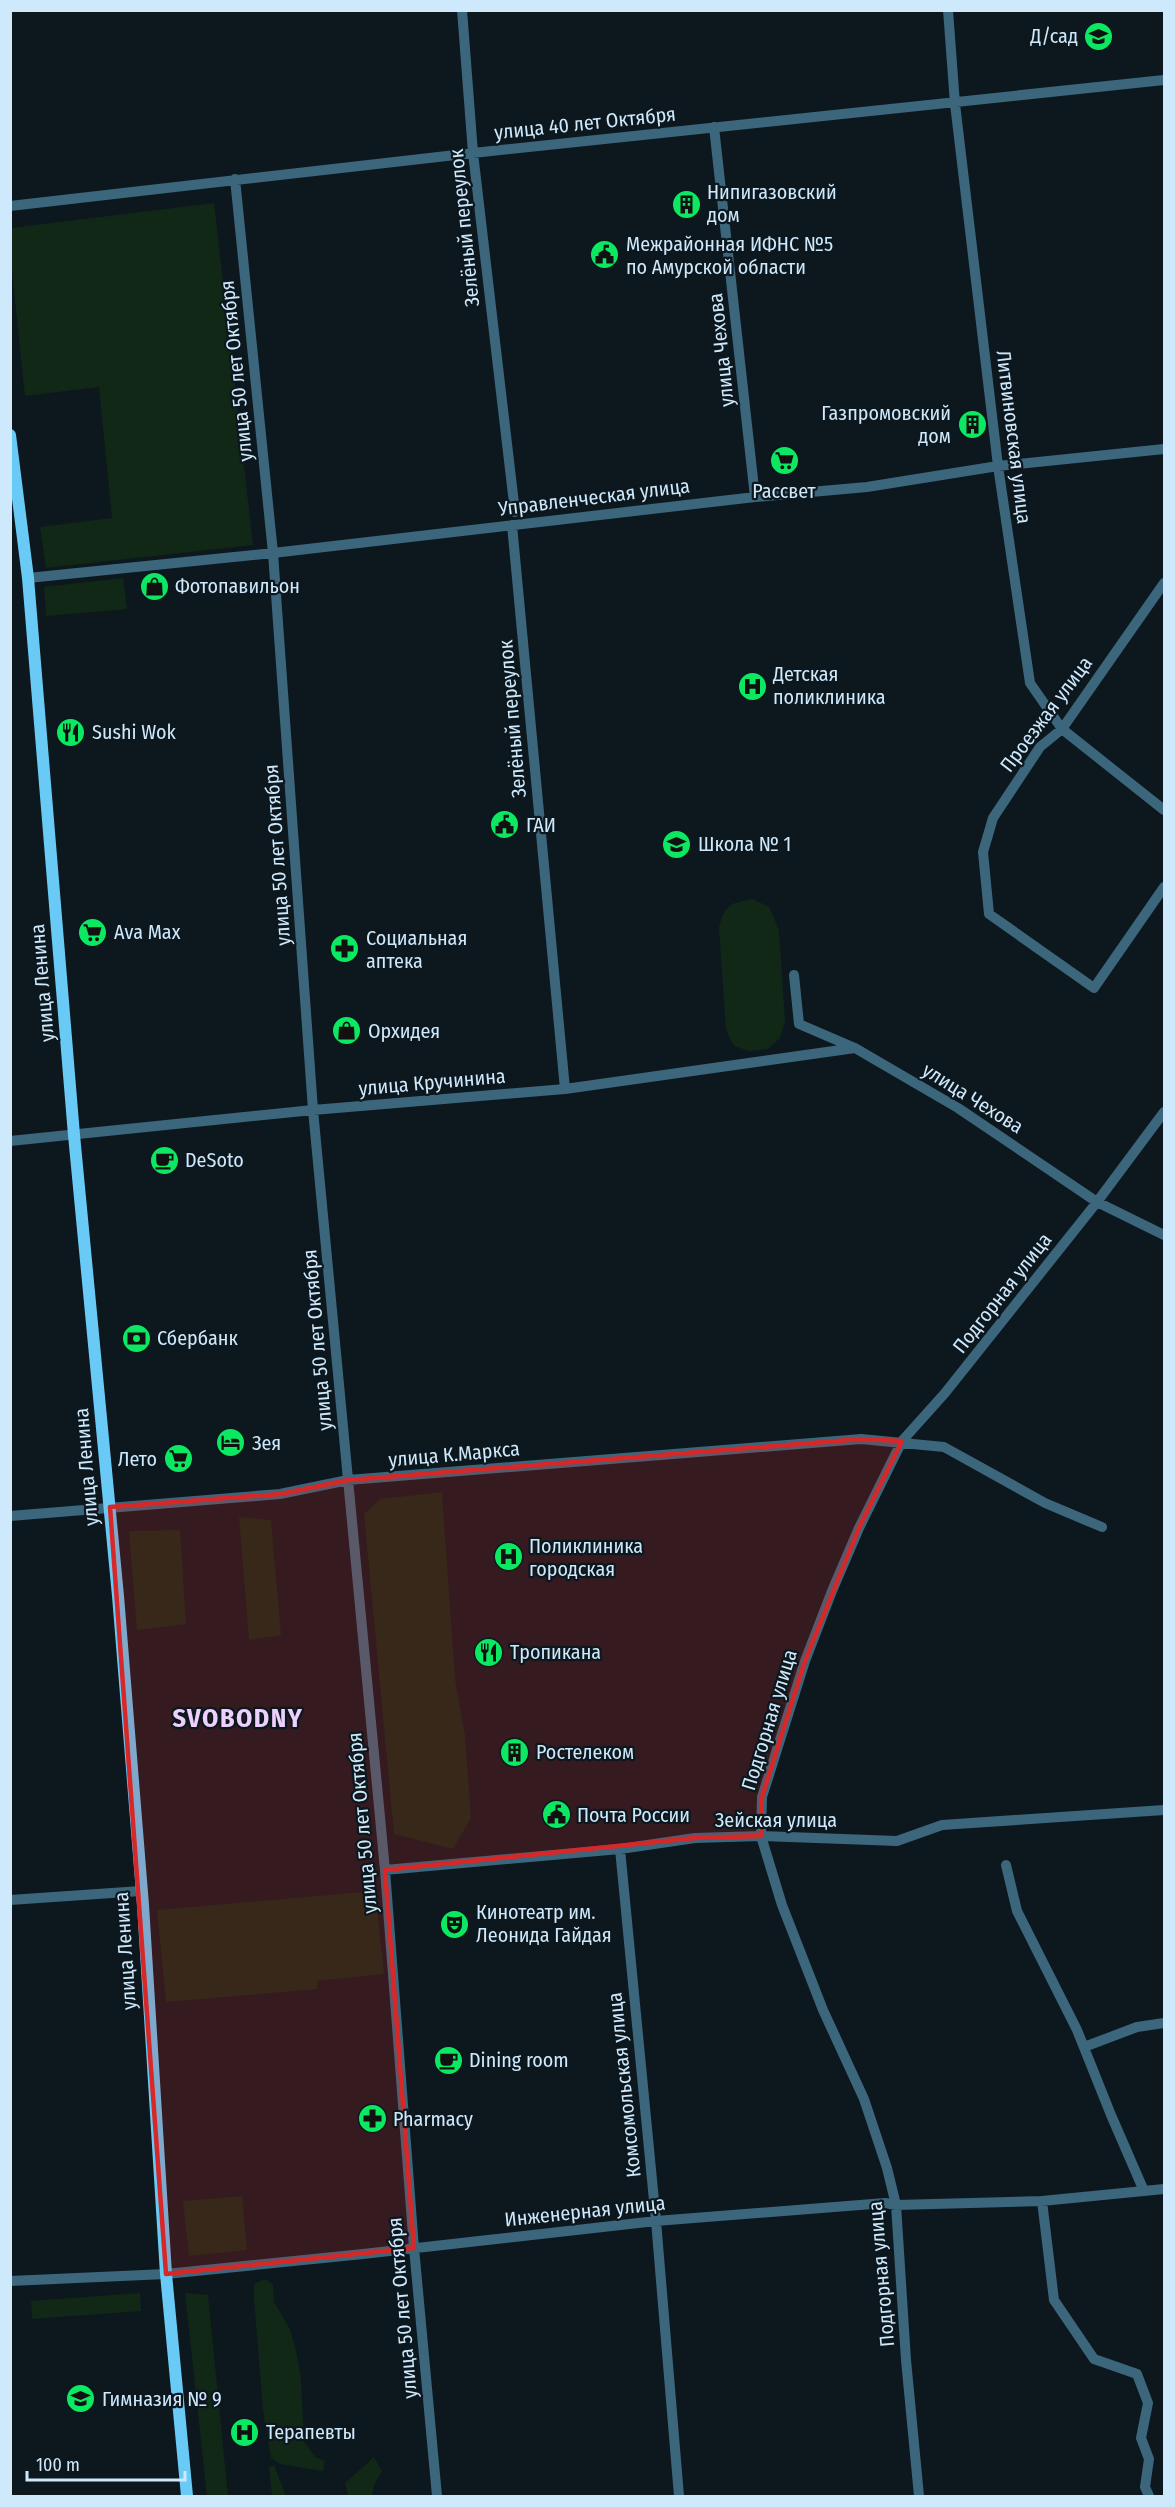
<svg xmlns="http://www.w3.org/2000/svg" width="1175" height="2507" viewBox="0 0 1175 2507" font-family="'Fira Sans Condensed',sans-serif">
<rect width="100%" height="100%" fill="#0d171e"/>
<!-- green -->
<path fill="#112817" d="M 214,203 L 253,545 L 46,568 L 40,527 L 112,518 L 99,387 L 25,396 L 11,262 L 11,228 Z
M 123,578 L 127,609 L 46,616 L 44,587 Z
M 753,899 L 769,907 L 779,930 L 785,1021 L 780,1038 L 768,1049 L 749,1051 L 734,1046 L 726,1030 L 719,928 C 724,905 730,903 753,899 Z
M 442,1492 L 455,1679 L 465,1736 L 471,1818 L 453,1849 L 394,1834 L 364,1514 L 380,1499 Z
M 239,1517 L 271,1520 L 281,1635 L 249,1640 Z
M 180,1530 L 186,1624 L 137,1630 L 129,1531 Z
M 375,1891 L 384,1974 L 317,1981 L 317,1989 L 166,2002 L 157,1910 Z
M 242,2196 L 247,2250 L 189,2256 L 183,2201 Z
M 266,2279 L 273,2285 L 274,2302 L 290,2329 L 297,2355 L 301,2379 L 304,2441 L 315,2457 L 325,2461 L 323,2471 L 280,2464 L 271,2458 L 263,2410 L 254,2299 L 254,2284 Z
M 140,2293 L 141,2311 L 32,2319 L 31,2301 Z
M 185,2293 L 208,2295 L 228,2496 L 207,2496 Z
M 374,2457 L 382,2471 L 374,2485 L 372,2496 L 348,2496 L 345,2483 Z
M 274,2465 L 286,2496 L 272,2496 L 269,2467 Z"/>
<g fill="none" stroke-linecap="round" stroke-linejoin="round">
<!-- street -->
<path stroke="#3b667b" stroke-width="10" d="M 462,10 L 473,153 L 515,512
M 948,10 L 955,104 L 998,466 L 1030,683 L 1062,729 L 1164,810
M 714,127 L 755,497
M 235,179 L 273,553 L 313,1110 L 385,1870 L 414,2248 L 437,2496
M 10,206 L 473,153 L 1164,80
M 512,525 L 565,1089
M 28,578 L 273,553 L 755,497 L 867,487 L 998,466 L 1164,449
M 1164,583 L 1062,729 L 1040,747 L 993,818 L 983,852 L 989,914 L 1094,988 L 1164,887
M 794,975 L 799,1024 L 855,1048 L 958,1108 L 1097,1202 L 1164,1235
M 10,1141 L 313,1110 L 565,1089 L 855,1048
M 10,1516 L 280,1494 L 348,1480 L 861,1439 L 944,1447 L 1045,1503 L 1102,1527
M 620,1849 L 656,2221 L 679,2496
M 1006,1865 L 1017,1911 L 1077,2030 L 1111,2115 L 1144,2191
M 385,1870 L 620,1849 L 695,1838 L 761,1836 L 897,1841 L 942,1825 L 1164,1810
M 10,1900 L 141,1891
M 1084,2047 L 1137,2027 L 1164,2023
M 1042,2201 L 1054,2300 L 1094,2359 L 1137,2374 L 1148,2403 L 1141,2438 L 1149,2459 L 1145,2487 L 1149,2496
M 10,2281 L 166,2274 L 363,2254 L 656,2221 L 885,2203 L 896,2205 L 1042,2201 L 1164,2189
M 919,2496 L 906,2360 L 896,2205 L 887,2168 L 864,2099 L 823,2010 L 782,1905 L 761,1836 L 762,1797 L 805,1661 L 832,1591 L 859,1528 L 902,1441 L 945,1393 L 1097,1202 L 1164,1112"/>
<!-- secondary -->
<path stroke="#6acaf6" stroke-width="12" d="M 10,435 L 28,578 L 74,1135 L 118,1596 L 143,1905 L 166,2274 L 187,2496"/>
</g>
<!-- marked area -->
<path fill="#d62828" fill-opacity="0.2" stroke="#d62828" stroke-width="4.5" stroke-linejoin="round" d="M 861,1439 L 902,1441 L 859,1528 L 805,1661 L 762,1797 L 761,1836 L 695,1838 L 385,1870 L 414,2248 L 166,2274 L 110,1507 L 280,1494 L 348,1480 Z"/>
<!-- icons -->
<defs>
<symbol id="school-disc" viewBox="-11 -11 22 22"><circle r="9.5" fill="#0de863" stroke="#0d171e"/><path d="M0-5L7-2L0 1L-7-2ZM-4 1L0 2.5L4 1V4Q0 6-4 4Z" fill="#111"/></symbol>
<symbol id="building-disc" viewBox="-11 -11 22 22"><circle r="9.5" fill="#0de863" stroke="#0d171e"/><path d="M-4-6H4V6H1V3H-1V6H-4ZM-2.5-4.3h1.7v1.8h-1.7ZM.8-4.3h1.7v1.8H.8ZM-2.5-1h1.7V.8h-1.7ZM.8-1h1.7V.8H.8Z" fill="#111"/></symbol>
<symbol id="civic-disc" viewBox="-11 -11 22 22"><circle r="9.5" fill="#0de863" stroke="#0d171e"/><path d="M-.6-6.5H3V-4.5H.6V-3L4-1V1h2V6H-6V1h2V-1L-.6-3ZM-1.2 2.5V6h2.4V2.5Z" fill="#111"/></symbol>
<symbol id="supermarket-disc" viewBox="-11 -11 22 22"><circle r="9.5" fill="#0de863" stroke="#0d171e"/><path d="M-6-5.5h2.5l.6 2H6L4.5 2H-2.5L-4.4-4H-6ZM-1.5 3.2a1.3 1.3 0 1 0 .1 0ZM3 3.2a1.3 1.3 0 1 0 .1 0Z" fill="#111"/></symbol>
<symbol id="shop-disc" viewBox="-11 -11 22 22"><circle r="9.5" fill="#0de863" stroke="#0d171e"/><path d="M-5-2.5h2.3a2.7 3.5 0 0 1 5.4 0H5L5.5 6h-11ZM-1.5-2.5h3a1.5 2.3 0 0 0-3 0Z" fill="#111"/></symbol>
<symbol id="hospital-disc" viewBox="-11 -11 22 22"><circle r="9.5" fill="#0de863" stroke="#0d171e"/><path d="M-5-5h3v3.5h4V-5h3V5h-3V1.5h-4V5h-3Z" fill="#111"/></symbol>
<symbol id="restaurant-disc" viewBox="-11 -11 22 22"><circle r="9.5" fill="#0de863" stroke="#0d171e"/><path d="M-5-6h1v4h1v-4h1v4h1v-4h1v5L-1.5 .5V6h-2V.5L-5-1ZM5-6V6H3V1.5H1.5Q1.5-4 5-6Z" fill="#111"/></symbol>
<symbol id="pharmacy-disc" viewBox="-11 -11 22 22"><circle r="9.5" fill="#0de863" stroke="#0d171e"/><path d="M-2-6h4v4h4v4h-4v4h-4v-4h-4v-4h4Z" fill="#111"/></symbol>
<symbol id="cafe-disc" viewBox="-11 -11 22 22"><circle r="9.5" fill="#0de863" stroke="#0d171e"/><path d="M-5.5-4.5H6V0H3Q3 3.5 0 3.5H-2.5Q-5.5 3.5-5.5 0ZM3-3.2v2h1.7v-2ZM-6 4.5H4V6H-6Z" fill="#111"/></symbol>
<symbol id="bank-disc" viewBox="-11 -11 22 22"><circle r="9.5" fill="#0de863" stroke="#0d171e"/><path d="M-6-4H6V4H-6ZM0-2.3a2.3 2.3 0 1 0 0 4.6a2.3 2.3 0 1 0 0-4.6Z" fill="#111"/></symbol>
<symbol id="hotel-disc" viewBox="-11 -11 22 22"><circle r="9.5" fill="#0de863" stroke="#0d171e"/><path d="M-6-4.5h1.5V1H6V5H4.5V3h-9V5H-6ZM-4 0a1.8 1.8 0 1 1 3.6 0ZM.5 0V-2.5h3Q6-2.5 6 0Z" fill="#111"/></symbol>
<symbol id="theatre-disc" viewBox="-11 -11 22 22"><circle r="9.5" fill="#0de863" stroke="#0d171e"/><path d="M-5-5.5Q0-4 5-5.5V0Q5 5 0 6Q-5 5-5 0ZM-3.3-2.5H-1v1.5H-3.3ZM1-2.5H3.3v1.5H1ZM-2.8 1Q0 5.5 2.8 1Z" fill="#111"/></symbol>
</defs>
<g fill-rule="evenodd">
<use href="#school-disc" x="1082" y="20" width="33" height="33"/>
<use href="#building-disc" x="670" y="188" width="33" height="33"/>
<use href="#civic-disc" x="588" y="238" width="33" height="33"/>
<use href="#building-disc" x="956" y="408" width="33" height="33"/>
<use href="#supermarket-disc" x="768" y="444" width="33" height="33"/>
<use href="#shop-disc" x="138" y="570" width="33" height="33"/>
<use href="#hospital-disc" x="736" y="670" width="33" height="33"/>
<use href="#restaurant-disc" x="54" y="716" width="33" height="33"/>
<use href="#civic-disc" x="488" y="808" width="33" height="33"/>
<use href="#school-disc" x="660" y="828" width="33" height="33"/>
<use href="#supermarket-disc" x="76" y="916" width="33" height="33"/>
<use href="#pharmacy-disc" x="328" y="932" width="33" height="33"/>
<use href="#shop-disc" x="330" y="1014" width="33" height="33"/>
<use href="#cafe-disc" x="148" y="1144" width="33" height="33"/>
<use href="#bank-disc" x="120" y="1322" width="33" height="33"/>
<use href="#hotel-disc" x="214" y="1426" width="33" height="33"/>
<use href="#supermarket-disc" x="162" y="1442" width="33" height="33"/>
<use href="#hospital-disc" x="492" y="1540" width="33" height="33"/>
<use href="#restaurant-disc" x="472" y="1636" width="33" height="33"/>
<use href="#building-disc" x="498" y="1736" width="33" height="33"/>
<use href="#civic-disc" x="540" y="1798" width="33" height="33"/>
<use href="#theatre-disc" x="438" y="1908" width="33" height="33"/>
<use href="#cafe-disc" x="432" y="2044" width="33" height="33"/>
<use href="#pharmacy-disc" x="356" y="2102" width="33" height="33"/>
<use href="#school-disc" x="64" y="2382" width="33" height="33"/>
<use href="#hospital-disc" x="228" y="2416" width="33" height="33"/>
</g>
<g text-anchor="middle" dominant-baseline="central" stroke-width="4.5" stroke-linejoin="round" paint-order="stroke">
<!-- poi labels -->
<g font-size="20" fill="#cee9fc" stroke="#0d171e" text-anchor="start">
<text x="1078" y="36" text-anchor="end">Д/сад</text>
<text x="707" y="192">Нипигазовский<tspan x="707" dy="23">дом</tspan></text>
<text x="626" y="244">Межрайонная ИФНС №5<tspan x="626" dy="23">по Амурской области</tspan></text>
<text x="951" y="413" text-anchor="end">Газпромовский<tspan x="951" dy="23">дом</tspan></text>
<text x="784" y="491" text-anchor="middle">Рассвет</text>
<text x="175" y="586">Фотопавильон</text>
<text x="773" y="674">Детская<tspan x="773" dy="23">поликлиника</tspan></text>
<text x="92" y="732">Sushi Wok</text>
<text x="526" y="825">ГАИ</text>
<text x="698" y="844">Школа № 1</text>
<text x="114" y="932">Ava Max</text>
<text x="366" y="938">Социальная<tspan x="366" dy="23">аптека</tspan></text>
<text x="368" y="1031">Орхидея</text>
<text x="185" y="1160">DeSoto</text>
<text x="157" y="1338">Сбербанк</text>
<text x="252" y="1443">Зея</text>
<text x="157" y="1459" text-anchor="end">Лето</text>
<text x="529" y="1546">Поликлиника<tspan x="529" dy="23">городская</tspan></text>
<text x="510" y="1652">Тропикана</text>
<text x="536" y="1752">Ростелеком</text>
<text x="577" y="1815">Почта России</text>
<text x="476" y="1912">Кинотеатр им.<tspan x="476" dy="23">Леонида Гайдая</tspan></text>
<text x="469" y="2060">Dining room</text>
<text x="393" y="2119">Pharmacy</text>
<text x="102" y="2399">Гимназия № 9</text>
<text x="266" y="2432">Терапевты</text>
</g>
<!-- street labels -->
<g font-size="20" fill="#cee9fc" stroke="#0d171e">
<text transform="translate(585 123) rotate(-6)">улица 40 лет Октября</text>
<text transform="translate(464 228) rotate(-96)">Зелёный переулок</text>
<text transform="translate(721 350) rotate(-96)">улица Чехова</text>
<text transform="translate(236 371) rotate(-96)">улица 50 лет Октября</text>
<text transform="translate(1014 437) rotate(83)">Литвиновская улица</text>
<text transform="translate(594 497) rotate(-7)">Управленческая улица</text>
<text transform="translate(1046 714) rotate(-53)">Проезжая улица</text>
<text transform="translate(512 719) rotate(-95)">Зелёный переулок</text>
<text transform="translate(277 855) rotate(-94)">улица 50 лет Октября</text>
<text transform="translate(42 983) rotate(-95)">улица Ленина</text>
<text transform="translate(432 1082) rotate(-5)">улица Кручинина</text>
<text transform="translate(973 1098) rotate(32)">улица Чехова</text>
<text transform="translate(1002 1293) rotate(-52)">Подгорная улица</text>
<text transform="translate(317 1340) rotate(-95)">улица 50 лет Октября</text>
<text transform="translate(454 1454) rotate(-5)">улица К.Маркса</text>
<text transform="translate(86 1467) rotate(-95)">улица Ленина</text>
<text transform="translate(769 1720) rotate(-73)">Подгорная улица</text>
<text x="776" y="1820">Зейская улица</text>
<text transform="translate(362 1823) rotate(-95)">улица 50 лет Октября</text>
<text transform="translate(125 1951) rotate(-94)">улица Ленина</text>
<text transform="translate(624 2085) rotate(-96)">Комсомольская улица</text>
<text transform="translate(585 2211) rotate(-6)">Инженерная улица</text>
<text transform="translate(881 2274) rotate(-95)">Подгорная улица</text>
<text transform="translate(402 2308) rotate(-95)">улица 50 лет Октября</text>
</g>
<!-- district labels -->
<g font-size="26" font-weight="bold" letter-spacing="1.5" fill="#edd0fc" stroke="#0d171e">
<text x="238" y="1718">SVOBODNY</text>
</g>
</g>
<!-- border -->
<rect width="1175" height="2507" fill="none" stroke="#cee9fc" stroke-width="24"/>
<!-- scale -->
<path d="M27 2471v9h158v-9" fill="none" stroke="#cee9fc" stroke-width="3"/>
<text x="36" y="2471" font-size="18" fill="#cee9fc" stroke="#0d171e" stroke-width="4.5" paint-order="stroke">100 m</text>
</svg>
